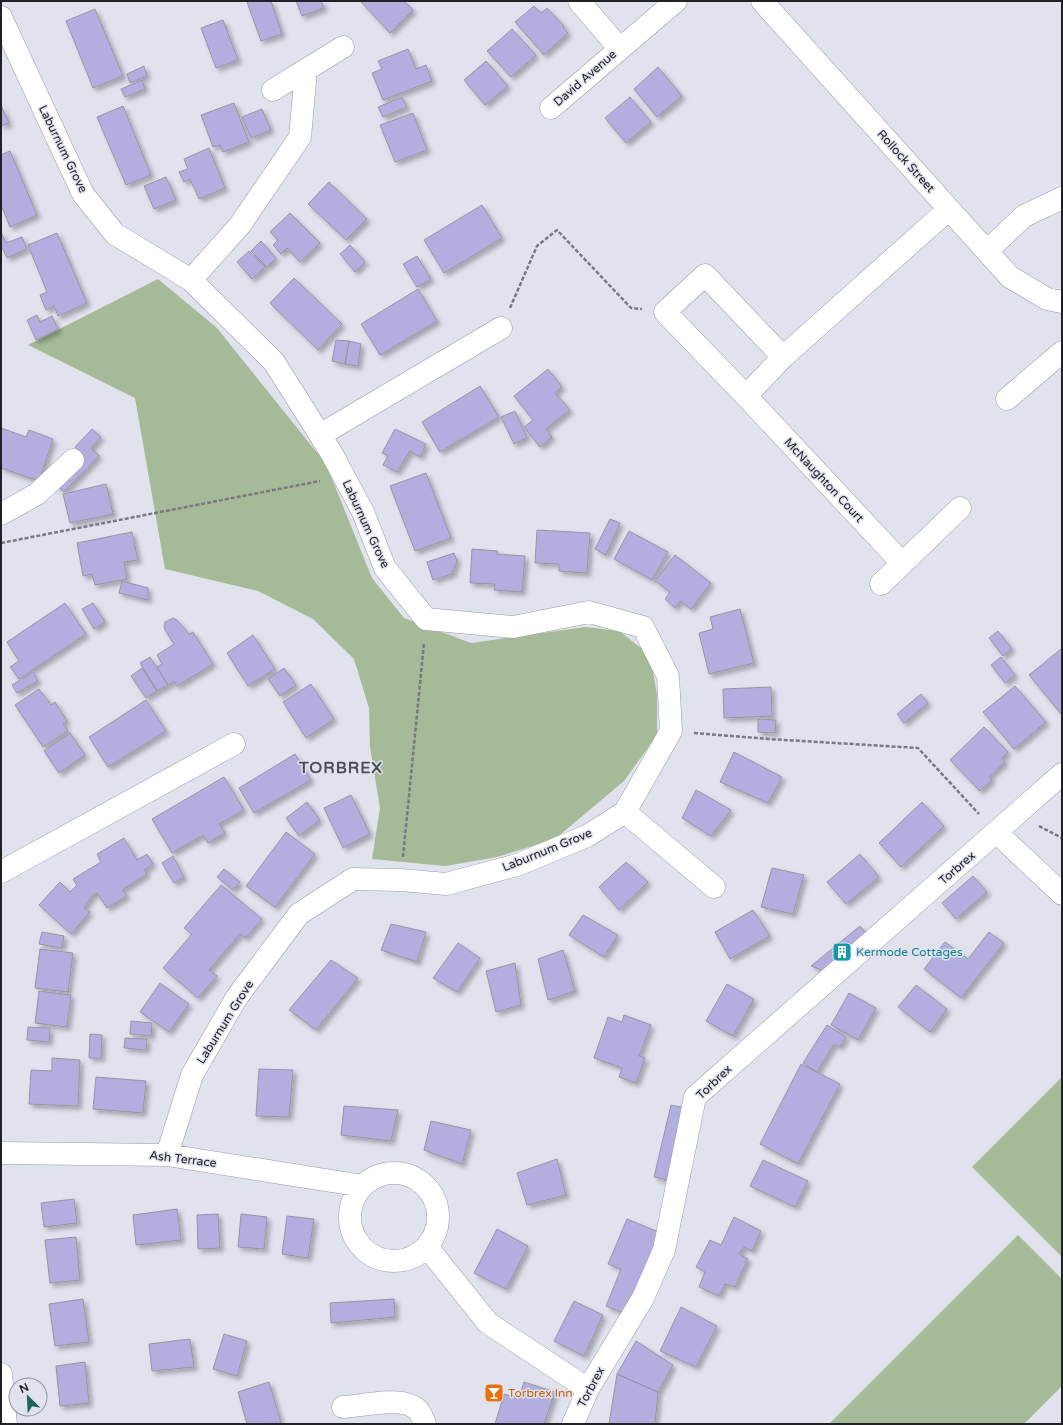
<svg xmlns="http://www.w3.org/2000/svg" width="1063" height="1425" viewBox="0 0 1063 1425" font-family="'Varela Round',sans-serif">
<defs>
<filter id="shadow"><feDropShadow dx="3.5" dy="3.5" stdDeviation="2" flood-color="#0004"/></filter>
</defs>
<rect width="100%" height="100%" fill="#e0e2ee"/>
<!-- green -->
<path fill="#a5ba96" d="M 158,279 L 217,328 L 326,464 L 372,578 L 404,618 L 471,643 L 586,627 L 619,631 L 650,655 L 657,695 L 657,735 L 624,781 L 555,839 L 497,857 L 445,866 L 372,859 L 380,808 L 370,747 L 369,708 L 354,659 L 313,619 L 258,591 L 165,569 L 135,398 L 28,345 Z
M 1062,1077 L 1062,1257 L 972,1167 Z
M 1018,1235 L 1062,1279 L 1062,1386 L 1024,1424 L 829,1424 Z"/>
<!-- building -->
<path fill="#b2afe0" stroke="#9696a1" filter="url(#shadow)" d="M 250,1 L 271,1 L 282,34 L 261,41 L 247,2 Z
M 296,1 L 321,1 L 324,8 L 302,16 Z
M 363,1 L 404,1 L 413,10 L 390,33 L 361,2 Z
M 534,6 L 541,13 L 547,8 L 564,26 L 563,27 L 568,33 L 544,55 L 515,22 Z
M 95,9 L 123,76 L 93,88 L 66,21 Z
M 223,20 L 238,60 L 216,68 L 201,28 Z
M 512,29 L 536,55 L 511,77 L 487,51 Z
M 408,49 L 416,69 L 426,65 L 432,81 L 383,100 L 372,73 L 382,69 L 378,61 Z
M 486,61 L 508,86 L 485,105 L 464,80 Z
M 144,66 L 147,76 L 130,83 L 127,74 Z
M 658,67 L 682,96 L 657,117 L 634,89 Z
M 142,80 L 145,89 L 125,97 L 121,89 Z
M 402,97 L 407,107 L 383,117 L 378,107 Z
M 630,97 L 651,122 L 626,143 L 605,118 Z
M 234,103 L 249,142 L 223,152 L 220,145 L 213,147 L 201,115 Z
M 1,105 L 9,123 L 1,126 Z
M 123,106 L 151,175 L 126,185 L 97,117 Z
M 262,109 L 271,130 L 251,138 L 242,117 Z
M 413,113 L 427,150 L 395,162 L 380,125 Z
M 209,148 L 225,188 L 199,199 L 190,179 L 184,182 L 179,172 L 188,169 L 184,159 Z
M 10,151 L 37,215 L 10,227 L 1,205 L 1,155 Z
M 166,177 L 176,200 L 154,209 L 144,186 Z
M 329,182 L 367,219 L 346,240 L 308,204 Z
M 482,205 L 502,238 L 444,273 L 424,240 Z
M 290,213 L 320,243 L 300,262 L 287,248 L 281,254 L 273,245 L 278,240 L 270,232 Z
M 1,232 L 6,243 L 22,237 L 27,249 L 7,258 L 1,245 Z
M 57,233 L 87,303 L 58,316 L 54,306 L 46,310 L 40,295 L 47,292 L 28,245 Z
M 261,241 L 276,258 L 267,267 L 251,251 Z
M 350,245 L 365,262 L 355,272 L 340,254 Z
M 249,251 L 265,267 L 252,279 L 237,262 Z
M 417,256 L 431,279 L 417,287 L 403,264 Z
M 294,278 L 342,324 L 318,350 L 270,303 Z
M 418,289 L 437,321 L 380,355 L 361,324 Z
M 37,315 L 40,322 L 52,316 L 58,329 L 36,340 L 27,320 Z
M 336,340 L 349,341 L 345,364 L 332,361 Z
M 349,341 L 361,344 L 358,366 L 345,364 Z
M 548,369 L 562,387 L 555,393 L 570,410 L 546,429 L 552,437 L 540,447 L 524,427 L 533,420 L 514,396 Z
M 480,386 L 499,417 L 440,452 L 422,422 Z
M 515,411 L 527,438 L 514,444 L 501,417 Z
M 1,428 L 26,437 L 29,430 L 53,439 L 39,481 L 1,468 Z
M 92,429 L 101,437 L 91,448 L 99,456 L 64,492 L 55,484 L 83,454 L 75,447 Z
M 395,429 L 426,444 L 420,457 L 410,451 L 397,472 L 383,465 L 388,456 L 382,453 Z
M 426,473 L 451,538 L 415,551 L 390,486 Z
M 106,484 L 113,514 L 70,523 L 63,494 Z
M 610,519 L 620,523 L 606,555 L 595,549 Z
M 537,530 L 590,533 L 587,573 L 559,571 L 559,564 L 535,563 Z
M 629,531 L 668,552 L 652,580 L 614,559 Z
M 132,532 L 138,560 L 124,562 L 127,579 L 95,585 L 92,574 L 83,576 L 77,543 Z
M 472,549 L 498,551 L 497,554 L 525,556 L 522,592 L 494,590 L 495,584 L 470,583 Z
M 454,553 L 457,561 L 452,574 L 433,580 L 427,562 Z
M 675,555 L 711,583 L 691,609 L 680,601 L 675,608 L 665,599 L 670,592 L 655,581 Z
M 122,581 L 148,588 L 148,600 L 119,593 Z
M 65,603 L 86,634 L 19,679 L 10,667 L 19,661 L 7,642 Z
M 93,603 L 105,622 L 94,629 L 82,609 Z
M 740,609 L 754,663 L 709,674 L 699,633 L 713,629 L 710,617 Z
M 173,618 L 177,620 L 189,634 L 193,632 L 213,664 L 177,686 L 174,681 L 168,685 L 157,667 L 162,664 L 157,655 L 174,644 L 165,630 L 164,626 L 165,622 Z
M 998,631 L 1012,649 L 1003,656 L 989,638 Z
M 253,635 L 275,669 L 248,686 L 227,653 Z
M 1061,649 L 1062,651 L 1062,715 L 1029,675 Z
M 150,657 L 168,685 L 157,691 L 140,663 Z
M 1001,657 L 1015,675 L 1005,683 L 991,665 Z
M 142,668 L 157,691 L 146,698 L 131,676 Z
M 284,668 L 296,685 L 280,696 L 268,679 Z
M 33,672 L 38,681 L 17,693 L 12,685 Z
M 311,684 L 334,719 L 306,738 L 283,702 Z
M 1015,686 L 1046,722 L 1014,749 L 983,712 Z
M 771,687 L 772,716 L 724,718 L 723,689 Z
M 39,689 L 51,705 L 55,702 L 67,721 L 63,724 L 68,731 L 43,747 L 15,705 Z
M 921,694 L 928,703 L 904,723 L 897,714 Z
M 146,700 L 166,731 L 108,767 L 89,737 Z
M 758,719 L 776,720 L 775,733 L 758,732 Z
M 984,727 L 1008,752 L 1002,758 L 1005,762 L 989,777 L 992,780 L 980,791 L 950,760 Z
M 70,733 L 85,755 L 59,773 L 44,751 Z
M 734,752 L 782,777 L 768,803 L 720,782 Z
M 295,754 L 311,780 L 254,813 L 239,788 Z
M 224,777 L 244,810 L 219,824 L 225,833 L 208,843 L 203,835 L 172,853 L 152,819 Z
M 696,790 L 731,810 L 711,836 L 682,818 Z
M 351,795 L 370,834 L 343,848 L 324,808 Z
M 307,802 L 320,820 L 299,836 L 286,818 Z
M 922,802 L 944,826 L 901,867 L 879,843 Z
M 286,832 L 315,854 L 275,907 L 246,886 Z
M 124,838 L 137,860 L 147,854 L 153,864 L 144,870 L 147,874 L 122,890 L 127,896 L 107,908 L 97,893 L 92,896 L 84,908 L 90,912 L 71,934 L 39,905 L 60,882 L 70,892 L 77,885 L 73,879 L 101,862 L 97,854 Z
M 860,854 L 879,877 L 846,904 L 827,882 Z
M 173,856 L 184,877 L 174,883 L 162,863 Z
M 626,862 L 648,882 L 619,910 L 599,887 Z
M 772,868 L 804,875 L 793,914 L 761,907 Z
M 224,869 L 240,882 L 233,890 L 217,877 Z
M 973,876 L 987,892 L 956,919 L 942,903 Z
M 221,885 L 262,919 L 245,938 L 240,934 L 209,970 L 217,976 L 198,998 L 163,968 L 192,934 L 184,928 Z
M 753,910 L 770,936 L 730,959 L 715,932 Z
M 583,915 L 618,935 L 604,957 L 569,935 Z
M 391,924 L 426,932 L 417,962 L 381,950 Z
M 860,926 L 871,938 L 831,974 L 811,966 Z
M 42,932 L 64,936 L 62,948 L 39,944 Z
M 989,932 L 1004,943 L 961,998 L 924,969 L 945,942 L 968,959 Z
M 458,943 L 480,958 L 457,992 L 433,978 Z
M 40,949 L 73,953 L 68,992 L 35,988 Z
M 563,950 L 575,991 L 548,1000 L 538,959 Z
M 331,960 L 358,978 L 316,1030 L 289,1010 Z
M 515,963 L 521,1005 L 496,1012 L 486,971 Z
M 160,983 L 189,1004 L 169,1032 L 140,1012 Z
M 727,984 L 754,999 L 733,1036 L 706,1021 Z
M 916,985 L 947,1009 L 930,1032 L 898,1007 Z
M 39,991 L 71,995 L 67,1027 L 35,1023 Z
M 849,993 L 876,1008 L 858,1040 L 831,1025 Z
M 624,1015 L 651,1025 L 639,1056 L 645,1058 L 636,1083 L 619,1077 L 622,1068 L 594,1058 L 608,1017 L 622,1022 Z
M 131,1021 L 152,1023 L 151,1036 L 130,1034 Z
M 827,1025 L 846,1037 L 840,1047 L 834,1044 L 817,1072 L 803,1063 Z
M 28,1027 L 50,1028 L 49,1042 L 27,1040 Z
M 90,1034 L 102,1035 L 101,1058 L 89,1058 Z
M 125,1038 L 147,1039 L 146,1050 L 124,1048 Z
M 52,1058 L 80,1060 L 78,1106 L 29,1104 L 31,1070 L 52,1071 Z
M 801,1064 L 840,1084 L 798,1164 L 760,1144 Z
M 259,1069 L 293,1070 L 289,1117 L 256,1116 Z
M 96,1077 L 146,1081 L 143,1113 L 93,1109 Z
M 671,1105 L 685,1108 L 668,1180 L 654,1177 Z
M 344,1106 L 398,1110 L 391,1141 L 341,1135 Z
M 431,1121 L 471,1130 L 462,1164 L 424,1150 Z
M 557,1159 L 566,1195 L 527,1205 L 517,1173 Z
M 763,1160 L 808,1181 L 795,1207 L 750,1186 Z
M 74,1199 L 77,1223 L 44,1227 L 41,1203 Z
M 177,1209 L 181,1240 L 136,1245 L 133,1215 Z
M 218,1214 L 220,1248 L 198,1249 L 197,1215 Z
M 241,1214 L 267,1217 L 264,1249 L 238,1247 Z
M 287,1216 L 314,1219 L 308,1258 L 282,1254 Z
M 734,1217 L 761,1231 L 752,1251 L 744,1247 L 739,1254 L 748,1259 L 735,1287 L 725,1284 L 719,1296 L 699,1287 L 705,1272 L 696,1267 L 710,1240 L 721,1245 Z
M 627,1219 L 661,1233 L 628,1315 L 606,1306 L 621,1269 L 608,1264 Z
M 497,1229 L 528,1246 L 506,1289 L 474,1273 Z
M 76,1237 L 80,1280 L 50,1283 L 45,1240 Z
M 83,1299 L 89,1342 L 55,1346 L 49,1304 Z
M 394,1299 L 395,1317 L 331,1323 L 330,1303 Z
M 574,1301 L 603,1315 L 584,1356 L 554,1341 Z
M 681,1307 L 717,1326 L 696,1367 L 660,1351 Z
M 224,1334 L 247,1341 L 237,1376 L 213,1369 Z
M 190,1339 L 194,1367 L 152,1371 L 149,1344 Z
M 636,1341 L 673,1365 L 658,1392 L 617,1374 Z
M 85,1362 L 89,1403 L 60,1406 L 56,1366 Z
M 617,1374 L 658,1392 L 655,1424 L 609,1424 Z
M 269,1382 L 281,1423 L 247,1424 L 238,1392 Z
M 524,1382 L 555,1392 L 544,1424 L 495,1424 L 504,1394 L 519,1398 Z"/>
<g fill="none" stroke-linecap="round" stroke-linejoin="round">
<defs>
<path id="minor" d="M 579,1 L 620,49
M 762,1 L 1010,277 L 1047,299 L 1062,302
M 1,17 L 83,194 L 115,234 L 191,280 L 274,362 L 332,454 L 363,512 L 385,568 L 426,619 L 513,627 L 589,612 L 643,627 L 668,676 L 671,731 L 625,812 L 587,836 L 517,865 L 446,884 L 401,880 L 353,879 L 299,914 L 237,997 L 192,1075 L 167,1155
M 273,90 L 343,47
M 551,108 L 676,1
M 987,251 L 1024,216 L 1062,198
M 191,280 L 240,225 L 300,137 L 306,71
M 746,396 L 665,312 L 705,275 L 783,357
M 1007,399 L 1062,352
M 320,435 L 501,328
M 1,514 L 37,494 L 73,460
M 902,563 L 746,396 L 783,357 L 949,209
M 881,584 L 960,508
M 625,812 L 714,887
M 997,833 L 1062,894
M 1,872 L 234,744
M 1,1153 L 167,1155 L 363,1186
M350 1217a44 44 0 1 1 88 0a44 44 0 1 1-88 0Z
M 427,1247 L 488,1323 L 588,1389
M 1,1374 L 6,1424
M 343,1407 C 360,1406 395,1398 410,1405 C 419,1408 422,1416 425,1424
M 573,1424 L 588,1389 L 643,1298 L 664,1250 L 695,1097 L 1062,774"/>
</defs>
<!-- minor casing -->
<use href="#minor" stroke="#999aa6" stroke-width="23"/>
<!-- path -->
<path stroke="#787a81" stroke-width="2.5" stroke-dasharray="4 2" stroke-linecap="butt" d="M 510,308 L 537,246 L 557,230 L 631,308 L 642,309
M 1,543 L 320,481
M 694,733 L 769,739 L 918,748 L 979,814
M 1039,826 L 1062,838
M 403,857 L 424,643"/>
<!-- minor -->
<use href="#minor" stroke="#fff" stroke-width="22"/>
</g>
<!-- icons -->
<defs>
<symbol id="building-square" viewBox="-11 -11 22 22"><rect x="-9" y="-9" width="18" height="18" rx="4" fill="#0f9aa8" stroke="#e0e2ee"/><path d="M-4-6H4V6H1V3H-1V6H-4ZM-2.5-4.3h1.7v1.8h-1.7ZM.8-4.3h1.7v1.8H.8ZM-2.5-1h1.7V.8h-1.7ZM.8-1h1.7V.8H.8Z" fill="#fff"/></symbol>
<symbol id="bar-square" viewBox="-11 -11 22 22"><rect x="-9" y="-9" width="18" height="18" rx="4" fill="#e8710a" stroke="#e0e2ee"/><path d="M-6-5H6L.8 .8V4.5H3.5V6h-7V4.5H-.8V.8Z" fill="#fff"/></symbol>
</defs>
<g fill-rule="evenodd">
<use href="#building-square" x="831" y="941" width="22" height="22"/>
<use href="#bar-square" x="483" y="1382" width="22" height="22"/>
</g>
<g text-anchor="middle" dominant-baseline="central" stroke-width="3" stroke-linejoin="round" paint-order="stroke">
<!-- street labels -->
<g font-size="12" fill="#202125" stroke="#e0e2ee">
<text transform="translate(585 78) rotate(-41)">David Avenue</text>
<text transform="translate(63 149) rotate(64)">Laburnum Grove</text>
<text transform="translate(906 161) rotate(48)">Rollock Street</text>
<text transform="translate(824 480) rotate(47)">McNaughton Court</text>
<text transform="translate(366 524) rotate(65)">Laburnum Grove</text>
<text transform="translate(547 850) rotate(-22)">Laburnum Grove</text>
<text transform="translate(957 868) rotate(-41)">Torbrex</text>
<text transform="translate(225 1022) rotate(-58)">Laburnum Grove</text>
<text transform="translate(714 1082) rotate(-44)">Torbrex</text>
<text transform="translate(183 1159) rotate(7)">Ash Terrace</text>
<text transform="translate(591 1387) rotate(-62)">Torbrex</text>
</g>
<!-- culture labels -->
<g font-size="12" fill="#0d838f" stroke="#e0e2ee" text-anchor="start">
<text x="856" y="952">Kermode Cottages</text>
</g>
<!-- food labels -->
<g font-size="12" fill="#c56008" stroke="#e0e2ee" text-anchor="start">
<text x="508" y="1393">Torbrex Inn</text>
</g>
<!-- district labels -->
<g font-size="16" font-weight="bold" letter-spacing="1" fill="#4b4d57" stroke="#e0e2ee">
<text x="341" y="768">TORBREX</text>
</g>
</g>
<!-- border -->
<rect width="1063" height="1425" fill="none" stroke="#202125" stroke-width="4"/>
<!-- north arrow -->
<g transform="translate(28 1397) rotate(336)"><circle r="19" fill="#e0e2ee" stroke="#93959e"/>
<path d="M0-3L7 15L0 10L-7 15Z" fill="#1b6459"/>
<text y="-6" font-size="11" font-weight="bold" text-anchor="middle" fill="#202125">N</text>
</g>
</svg>
